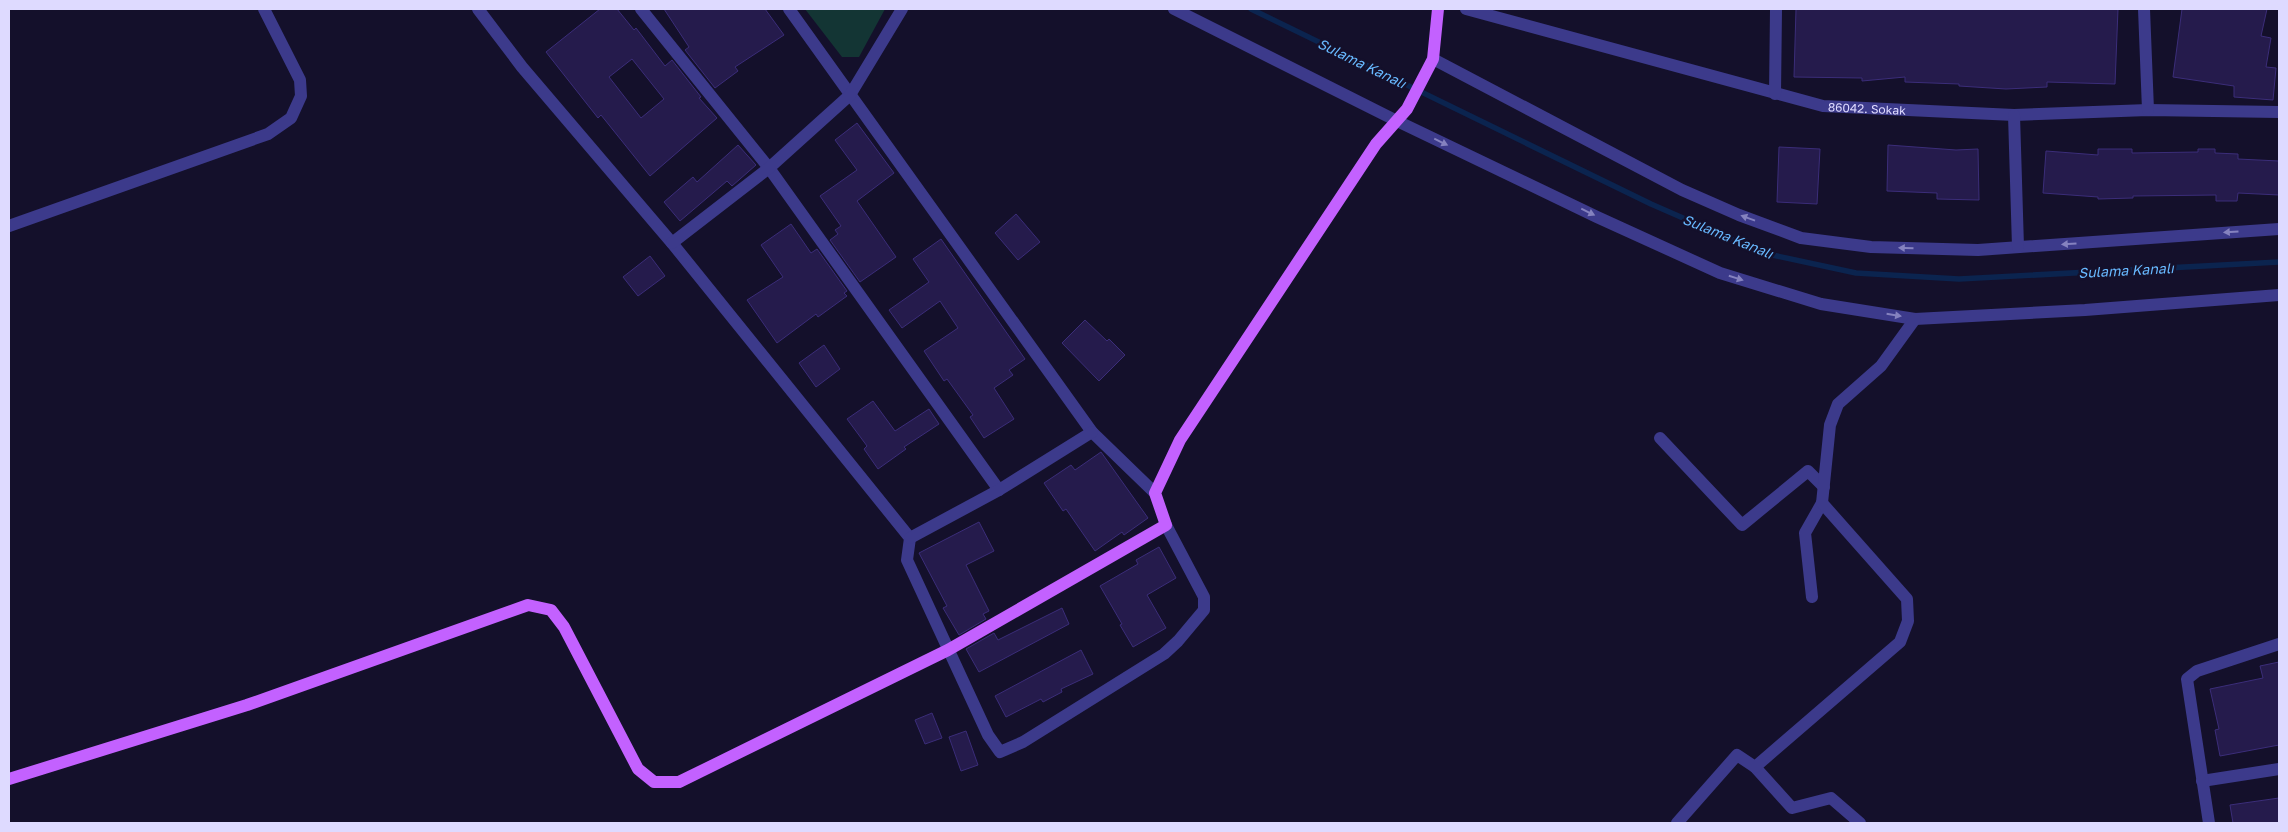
<svg xmlns="http://www.w3.org/2000/svg" width="2288" height="832" viewBox="0 0 2288 832" font-family="'Golos Text',sans-serif">
<rect width="100%" height="100%" fill="#14102b"/>
<!-- green -->
<path fill="#133534" d="M 805,9 L 885,9 L 859,57 L 842,57 Z"/>
<g fill="none" stroke-linecap="round" stroke-linejoin="round">
<!-- stream -->
<path stroke="#0b244f" stroke-width="5.5" d="M 1251,9 L 1651,204 L 1763,253 L 1856,273 L 1959,279 L 2279,262"/>
</g>
<!-- building -->
<path fill="#251b4c" stroke="#3b2d79" fill-rule="evenodd" d="M 600,9 L 617,9 L 634,30 L 636,28 L 665,66 L 672,60 L 701,97 L 699,98 L 717,118 L 650,176 L 601,115 L 598,118 L 546,52 ZM 632,59 L 664,99 L 641,118 L 609,77 Z
M 664,9 L 765,9 L 784,35 L 735,67 L 738,71 L 715,88 L 685,50 L 689,47 Z
M 1796,9 L 2118,9 L 2115,84 L 2047,82 L 2047,87 L 2006,89 L 1959,86 L 1959,84 L 1905,82 L 1905,77 L 1862,81 L 1862,78 L 1794,77 Z
M 2182,9 L 2267,9 L 2261,36 L 2271,38 L 2266,67 L 2276,68 L 2273,100 L 2234,97 L 2234,86 L 2173,77 Z
M 857,123 L 894,173 L 857,201 L 896,257 L 860,282 L 830,240 L 838,234 L 835,230 L 841,226 L 820,196 L 857,170 L 835,140 Z
M 738,145 L 756,165 L 732,186 L 727,181 L 680,221 L 664,202 L 693,177 L 697,182 Z
M 1888,145 L 1956,150 L 1978,149 L 1979,200 L 1937,199 L 1937,193 L 1887,191 Z
M 1779,147 L 1820,149 L 1817,204 L 1777,202 Z
M 2098,149 L 2132,149 L 2132,153 L 2198,152 L 2198,149 L 2215,149 L 2215,153 L 2238,154 L 2238,159 L 2279,161 L 2279,195 L 2238,193 L 2237,201 L 2216,201 L 2216,195 L 2133,196 L 2133,198 L 2098,199 L 2098,197 L 2043,193 L 2046,151 L 2098,155 Z
M 1016,214 L 1040,242 L 1018,260 L 995,233 Z
M 791,224 L 811,253 L 817,249 L 847,291 L 844,293 L 847,296 L 818,317 L 816,314 L 777,343 L 747,300 L 783,277 L 761,245 Z
M 941,239 L 1025,359 L 1009,370 L 1013,375 L 994,388 L 1014,419 L 984,438 L 970,417 L 973,415 L 947,379 L 944,381 L 924,351 L 958,328 L 940,301 L 902,328 L 889,310 L 929,282 L 913,259 Z
M 650,256 L 665,276 L 638,296 L 623,277 Z
M 1085,320 L 1107,341 L 1109,339 L 1125,355 L 1099,381 L 1062,343 Z
M 824,345 L 840,369 L 816,387 L 799,363 Z
M 873,401 L 895,431 L 929,409 L 939,424 L 904,447 L 906,449 L 878,469 L 864,449 L 867,446 L 847,419 Z
M 1101,452 L 1148,518 L 1124,535 L 1122,532 L 1095,551 L 1066,509 L 1063,511 L 1044,483 L 1071,465 L 1075,470 Z
M 979,522 L 994,551 L 966,565 L 989,611 L 983,614 L 986,619 L 959,635 L 943,608 L 947,606 L 919,553 Z
M 1159,547 L 1176,578 L 1147,595 L 1166,628 L 1133,647 L 1120,625 L 1122,624 L 1100,586 L 1138,564 L 1136,560 Z
M 1062,608 L 1069,624 L 979,672 L 966,649 L 994,633 L 998,640 Z
M 1081,650 L 1093,674 L 1061,689 L 1062,692 L 1043,702 L 1041,699 L 1006,717 L 995,696 Z
M 2279,662 L 2279,745 L 2220,756 L 2215,730 L 2219,729 L 2210,689 L 2263,678 L 2260,666 Z
M 932,713 L 942,738 L 925,744 L 915,720 Z
M 966,731 L 978,765 L 961,771 L 949,737 Z
M 2279,798 L 2279,823 L 2233,823 L 2230,805 Z"/>
<g fill="none" stroke-linecap="round" stroke-linejoin="round">
<!-- minor -->
<g stroke="#3c3a8b" stroke-width="12">
<path d="M 478,9 L 522,67 L 672,243 L 910,538 L 907,560 L 988,735 L 1000,752 L 1023,742 L 1164,654 L 1178,641 L 1204,610 L 1204,597 L 1166,525"/>
<path d="M 641,9 L 769,168 L 999,490"/>
<path d="M 789,9 L 1092,432 L 1155,493"/>
<path d="M 1174,9 L 1397,121 L 1597,217 L 1720,273 L 1821,304 L 1915,319 L 2085,310 L 2279,295"/>
<path id="s1" d="M 1466,9 L 1823,106 L 2014,115 L 2148,110 L 2279,112"/>
<path d="M 2144,9 L 2148,110"/>
<path d="M 1433,59 L 1682,190 L 1739,215 L 1801,238 L 1871,247 L 1978,250 L 2279,229"/>
<path d="M 1775,94 L 1776,9"/>
<path d="M 2014,115 L 2018,247"/>
<path d="M 9,226 L 268,134 L 291,118 L 301,96 L 300,80 L 264,9"/>
<path d="M 672,243 L 769,168 L 850,95 L 902,9"/>
<path d="M 1660,438 L 1742,525 L 1808,471 L 1824,487"/>
<path d="M 910,538 L 999,490 L 1092,432"/>
<path d="M 1812,597 L 1805,533 L 1822,503"/>
<path d="M 1755,767 L 1792,808 L 1831,798 L 1860,823"/>
<path d="M 2202,781 L 2279,769"/>
<path d="M 1677,823 L 1737,755 L 1755,767 L 1900,642 L 1908,621 L 1907,599 L 1822,503 L 1830,425 L 1838,404 L 1881,366 L 1915,319"/>
<path d="M 2209,823 L 2187,679 L 2197,671 L 2279,644"/>
</g>
<!-- major -->
<path stroke="#c361ff" stroke-width="12" d="M 9,779 L 247,705 L 528,605 L 551,610 L 564,627 L 638,769 L 654,782 L 679,782 L 948,650 L 1166,525 L 1155,493 L 1180,440 L 1376,144 L 1407,109 L 1433,59 L 1438,9"/>
</g>
<!-- one-way arrows -->
<defs><path id="oneway-solid" d="M-6-.8H1V-3.2L6.5 0L1 3.2V.8H-6Z" transform="scale(1.25)"/></defs>
<g fill="#8582bf">
<use href="#oneway-solid" transform="translate(1441 142) rotate(26)"/>
<use href="#oneway-solid" transform="translate(1588 212) rotate(26)"/>
<use href="#oneway-solid" transform="translate(1748 218) rotate(-160)"/>
<use href="#oneway-solid" transform="translate(2231 232) rotate(176)"/>
<use href="#oneway-solid" transform="translate(2069 244) rotate(176)"/>
<use href="#oneway-solid" transform="translate(1906 248) rotate(-178)"/>
<use href="#oneway-solid" transform="translate(1736 278) rotate(17)"/>
<use href="#oneway-solid" transform="translate(1894 315) rotate(9)"/>
</g>
<g text-anchor="middle" dominant-baseline="central" stroke-width="5" stroke-linejoin="round" paint-order="stroke">
<!-- street labels -->
<g font-size="12" fill="#dedaff" stroke="#14102b">
<text stroke="none"><textPath href="#s1" startOffset="414">86042. Sokak</textPath></text>
</g>
<!-- water labels -->
<g font-size="14" font-style="italic" fill="#68b9ff" stroke="#14102b">
<text transform="translate(1362 63) rotate(26)">Sulama Kanalı</text>
<text transform="translate(1728 236) rotate(22)">Sulama Kanalı</text>
<text transform="translate(2126 270) rotate(-3)">Sulama Kanalı</text>
</g>
</g>
<!-- border -->
<rect width="2288" height="832" fill="none" stroke="#dedaff" stroke-width="20"/>
</svg>
